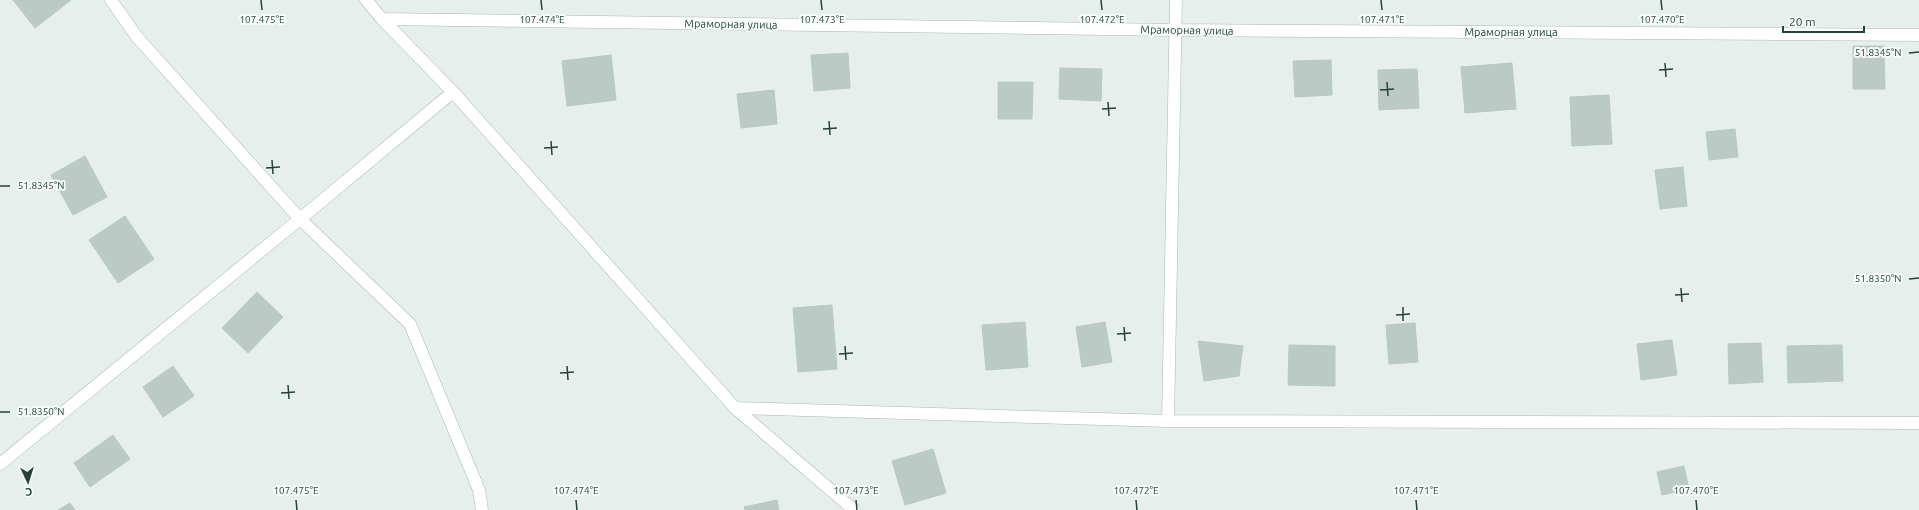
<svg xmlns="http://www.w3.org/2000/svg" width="1919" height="510" viewBox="0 0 1919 510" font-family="Ubuntu,sans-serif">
<rect width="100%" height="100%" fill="#e6efeb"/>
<!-- building -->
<path fill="#bbcac4" stroke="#b8c9c2" d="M 13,0 L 71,0 L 35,28 Z
M 1853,46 L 1884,46 L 1885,89 L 1853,89 Z
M 848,53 L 850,88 L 814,91 L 811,55 Z
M 611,55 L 616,100 L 567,106 L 562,61 Z
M 1331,60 L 1332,95 L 1295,97 L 1293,61 Z
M 1512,63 L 1516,109 L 1465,113 L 1461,67 Z
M 1060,68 L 1102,69 L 1101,101 L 1059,99 Z
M 1417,69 L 1419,108 L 1379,110 L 1378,70 Z
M 998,82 L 1033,82 L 1032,119 L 998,119 Z
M 774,90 L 777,124 L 741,128 L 737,94 Z
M 1609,95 L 1612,144 L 1572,146 L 1570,97 Z
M 1735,129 L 1738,157 L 1709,160 L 1706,132 Z
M 85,156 L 107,197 L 73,215 L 51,175 Z
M 1683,167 L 1687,206 L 1660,209 L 1655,170 Z
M 125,216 L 154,259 L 118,283 L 89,240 Z
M 257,292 L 283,317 L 248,353 L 222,328 Z
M 832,305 L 837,369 L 798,372 L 793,308 Z
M 1025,322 L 1028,367 L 986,370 L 982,325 Z
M 1105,322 L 1112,362 L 1082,367 L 1076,327 Z
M 1415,323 L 1418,362 L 1389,364 L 1386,325 Z
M 1672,340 L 1677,375 L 1641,380 L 1637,344 Z
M 1198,341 L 1243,346 L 1239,376 L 1204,381 Z
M 1761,343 L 1763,382 L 1729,384 L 1728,344 Z
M 1289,345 L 1335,346 L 1335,386 L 1288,385 Z
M 1842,345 L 1843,381 L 1788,383 L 1787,346 Z
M 173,366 L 194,396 L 163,417 L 143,387 Z
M 113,435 L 130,459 L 90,487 L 74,463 Z
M 933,449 L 946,493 L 905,505 L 892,461 Z
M 1684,466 L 1689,489 L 1662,495 L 1657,472 Z
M 777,500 L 779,510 L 745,510 L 744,507 Z
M 70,503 L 75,510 L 58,510 Z"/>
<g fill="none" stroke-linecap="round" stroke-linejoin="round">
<defs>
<path id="minor" d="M 111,0 L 137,37 L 300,219 L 410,324 L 479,490 L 482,510
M 366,0 L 382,19 L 453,92 L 735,408 L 854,510
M 382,19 L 1175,30 L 1919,35
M 735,408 L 1168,421 L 1919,423
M 1168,421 L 1176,0
M 0,464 L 300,219 L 453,92"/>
</defs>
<!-- minor casing -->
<use href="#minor" stroke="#a8b8b2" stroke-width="13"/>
<!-- minor -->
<use href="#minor" stroke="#fff" stroke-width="12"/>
</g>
<!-- ticks -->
<path fill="none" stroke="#24423a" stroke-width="1.5" d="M 261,0 L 262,10M 541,0 L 542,10M 821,0 L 822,10M 1101,0 L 1102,10M 1381,0 L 1382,10M 1661,0 L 1662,10M 1909,53 L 1919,52M 1665,63 L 1666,77M 1659,70 L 1673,69M 1387,82 L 1388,96M 1380,90 L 1394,89M 1108,102 L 1109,116M 1102,109 L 1116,108M 829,121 L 830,135M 823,129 L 837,128M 551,141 L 552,155M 544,148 L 558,147M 272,160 L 273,174M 266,168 L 280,167M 0,186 L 10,186M 1909,279 L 1919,278M 1681,288 L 1682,302M 1675,295 L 1689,294M 1403,307 L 1403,321M 1396,315 L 1410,314M 1124,327 L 1125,341M 1117,334 L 1131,333M 845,346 L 846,360M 839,354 L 853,353M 567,366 L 568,380M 560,373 L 574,372M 288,385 L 289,399M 281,393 L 295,392M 0,412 L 10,412M 296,500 L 297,510M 576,500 L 577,510M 856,500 L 857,510M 1136,500 L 1137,510M 1416,500 L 1417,510M 1696,500 L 1697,510"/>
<g text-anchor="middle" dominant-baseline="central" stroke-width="4" stroke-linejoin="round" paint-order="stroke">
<!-- street labels -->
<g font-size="11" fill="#24423a" stroke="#f7fbf9">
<text transform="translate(731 24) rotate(1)">Мраморная улица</text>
<text transform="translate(1187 30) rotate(1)">Мраморная улица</text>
<text x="1511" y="32">Мраморная улица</text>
</g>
</g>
<g font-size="10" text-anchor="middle" fill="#24423a" stroke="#f7fbf9" stroke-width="4" stroke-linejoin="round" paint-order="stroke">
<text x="262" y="23">107.475°E</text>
<text x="542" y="23">107.474°E</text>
<text x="822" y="23">107.473°E</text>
<text x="1102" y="23">107.472°E</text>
<text x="1382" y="23">107.471°E</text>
<text x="1662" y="23">107.470°E</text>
<text x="1878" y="56">51.8345°N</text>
<text x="41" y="189">51.8345°N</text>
<text x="1878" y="282">51.8350°N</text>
<text x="41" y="415">51.8350°N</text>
<text x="296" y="494">107.475°E</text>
<text x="576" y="494">107.474°E</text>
<text x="856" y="494">107.473°E</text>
<text x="1136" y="494">107.472°E</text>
<text x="1416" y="494">107.471°E</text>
<text x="1696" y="494">107.470°E</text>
</g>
<!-- north arrow -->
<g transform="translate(28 482) rotate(176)" stroke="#f7fbf9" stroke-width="3" paint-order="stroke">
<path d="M0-3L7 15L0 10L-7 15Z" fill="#24423a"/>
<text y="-6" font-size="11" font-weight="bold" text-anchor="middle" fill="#24423a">С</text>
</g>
<!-- scale -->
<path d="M1783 26v6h81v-6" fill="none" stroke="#24423a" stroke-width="2"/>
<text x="1789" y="26" font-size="12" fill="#24423a" stroke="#f7fbf9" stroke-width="3" paint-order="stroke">20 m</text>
</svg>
